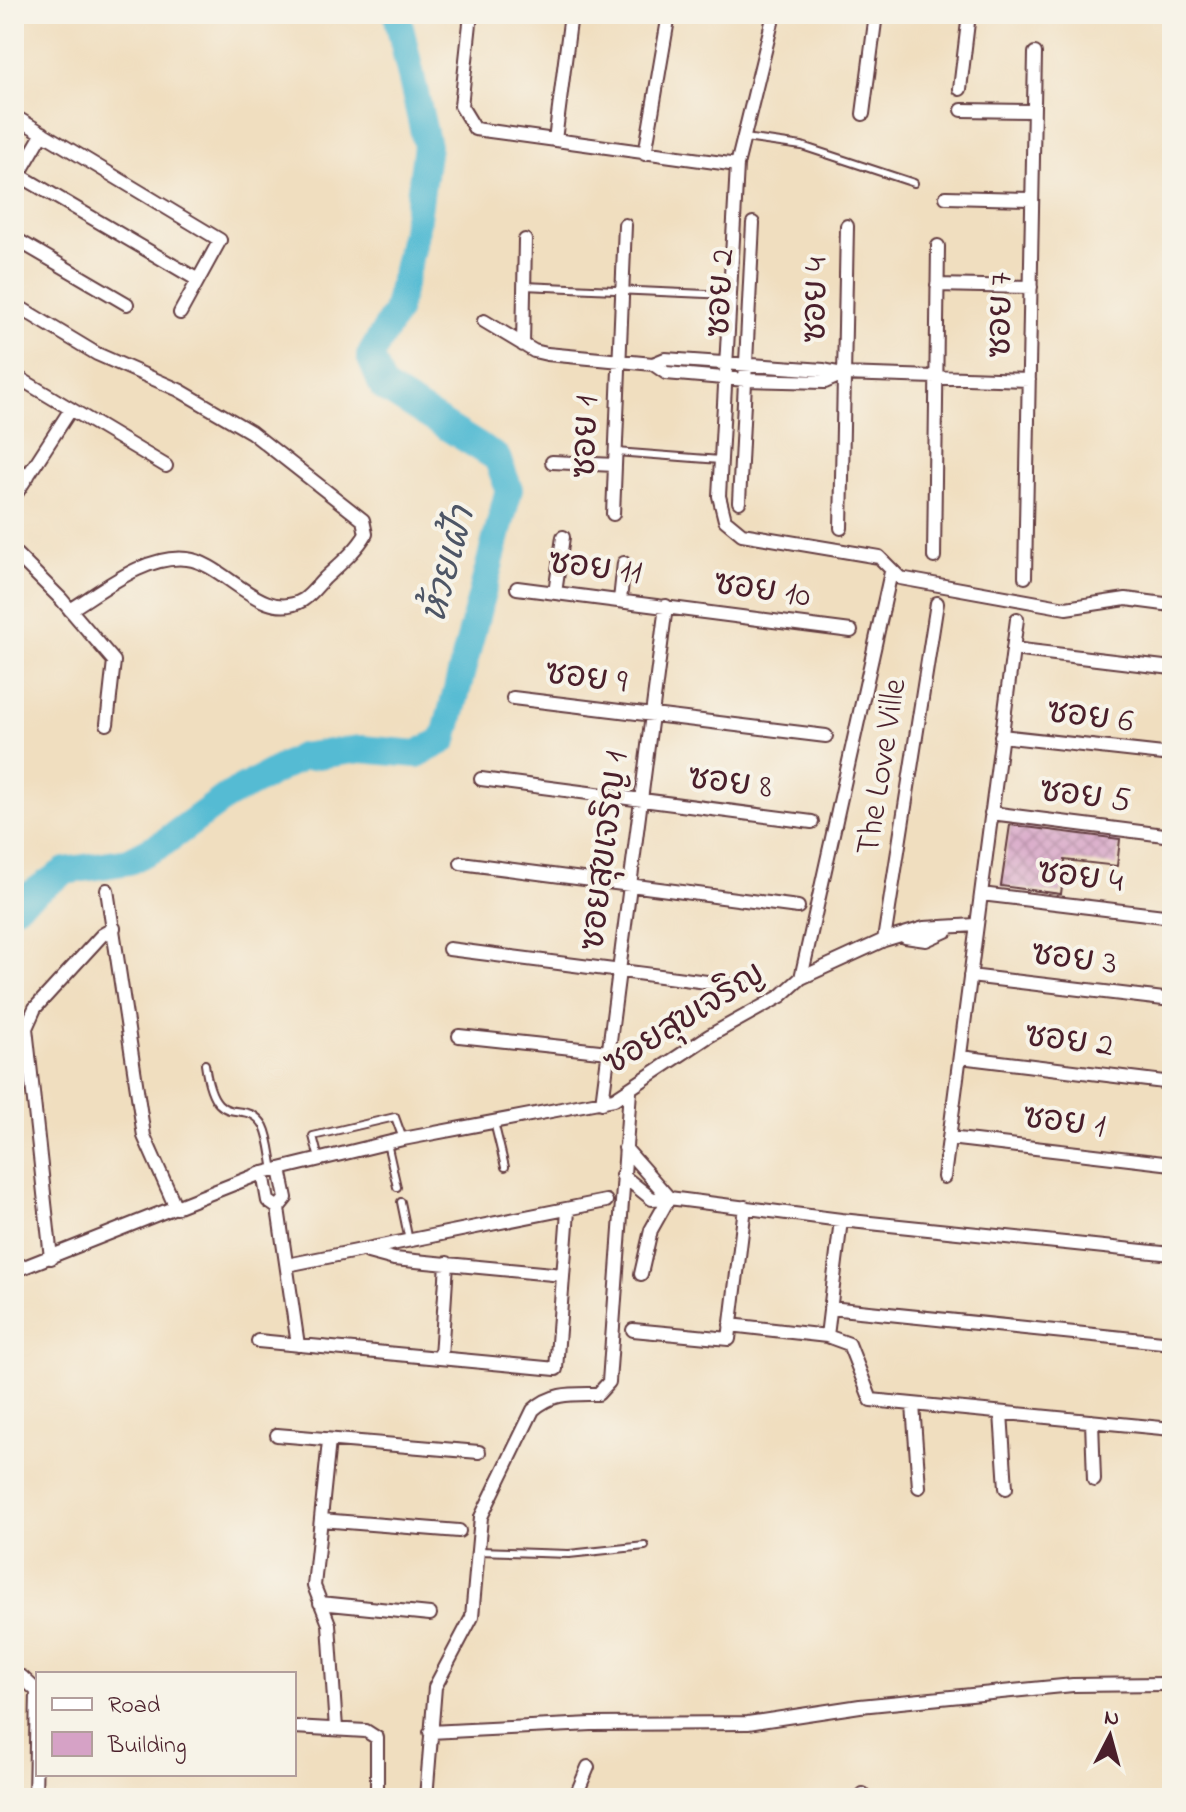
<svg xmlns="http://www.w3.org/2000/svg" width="1186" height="1812" viewBox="0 0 1186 1812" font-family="'Indie Flower','Playpen Sans Thai',sans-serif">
<defs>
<pattern id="building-cross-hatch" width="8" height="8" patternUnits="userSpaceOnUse" patternTransform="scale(2)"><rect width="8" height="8" fill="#d6a2c6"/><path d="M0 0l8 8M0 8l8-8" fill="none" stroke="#b083a1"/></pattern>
</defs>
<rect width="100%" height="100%" fill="#f7f3e8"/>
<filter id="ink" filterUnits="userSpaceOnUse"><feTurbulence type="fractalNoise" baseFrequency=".0125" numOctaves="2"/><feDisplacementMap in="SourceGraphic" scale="16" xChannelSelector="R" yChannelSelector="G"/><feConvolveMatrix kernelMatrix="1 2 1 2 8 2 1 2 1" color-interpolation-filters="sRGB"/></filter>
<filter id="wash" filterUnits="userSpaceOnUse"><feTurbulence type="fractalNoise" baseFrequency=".006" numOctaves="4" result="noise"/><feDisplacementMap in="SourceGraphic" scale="32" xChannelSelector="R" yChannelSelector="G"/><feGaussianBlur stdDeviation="1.8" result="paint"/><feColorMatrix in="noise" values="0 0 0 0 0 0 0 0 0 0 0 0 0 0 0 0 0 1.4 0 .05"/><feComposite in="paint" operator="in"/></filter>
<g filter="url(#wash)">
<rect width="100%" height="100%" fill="#f0debf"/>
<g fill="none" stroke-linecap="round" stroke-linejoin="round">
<!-- river -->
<path stroke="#55bbd3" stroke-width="28" d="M 14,906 L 65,871 L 129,861 L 162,844 L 226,797 L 301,757 L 361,749 L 417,754 L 444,740 L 509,489 L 497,458 L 383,387 L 370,356 L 396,312 L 415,232 L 427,146 L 397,14"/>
</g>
<g id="blocks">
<!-- building -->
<path fill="url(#building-cross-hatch)" d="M 1010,825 L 1120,839 L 1117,866 L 1065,860 L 1061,894 L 1001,886 Z"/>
</g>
</g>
<g filter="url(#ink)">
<use href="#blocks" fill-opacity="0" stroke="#633c41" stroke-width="2"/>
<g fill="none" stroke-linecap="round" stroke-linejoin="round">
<defs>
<path id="service" d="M 745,138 L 802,146 L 914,183
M 524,286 L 729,295
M 616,452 L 720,460
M 205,1064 C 215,1137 245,1094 264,1126 C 270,1138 271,1156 274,1170
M 494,1122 L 505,1167
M 387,1143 L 397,1187
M 319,1159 L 313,1136 L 395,1117 L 403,1139
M 401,1202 L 409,1241
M 478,1551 L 569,1554 L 645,1546"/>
<path id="minor" d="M 471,14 L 461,106 L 475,129 L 737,165
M 774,14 L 737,165 L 719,496 L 725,520 L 742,534 L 879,557 L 900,578 L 1066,608 L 1126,599 L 1172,605
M 960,89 L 969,14
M 962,110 L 1033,111
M 863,114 L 876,14
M 14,116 L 220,240 L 180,313
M 555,140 L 571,14
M 645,154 L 669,14
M 14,172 L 198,280
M 14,183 L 43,133
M 946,197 L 1031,199
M 14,238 L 127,304
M 937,285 L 1031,287
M 14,304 L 97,354 L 179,390 L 251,432 L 363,520 L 366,534 C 356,551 340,564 325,578 C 318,585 311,595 303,600 C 262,624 225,563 187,559 C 146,554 103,590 70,610
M 484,321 L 534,351 L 547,354 L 653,364 L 665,359 L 824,370 L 843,374 L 825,382 L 746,380 L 666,373 L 653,364
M 523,345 L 525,240
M 843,374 L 1029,380
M 14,375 L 166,466
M 552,462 L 615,465
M 14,467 L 28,476
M 14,497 L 71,409
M 739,502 L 753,223
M 613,514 L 625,225
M 841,528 L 847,226
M 14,552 L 61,599 L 114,661 L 107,724
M 934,557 L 938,246
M 1025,577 L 1035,53
M 517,588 L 851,631
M 555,593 L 563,537
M 620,600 L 624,563
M 1013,649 L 1172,668
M 513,698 L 826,736
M 1001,736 L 1172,755
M 481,779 L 812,822
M 991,813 L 1172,836
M 461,863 L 798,907
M 107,890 L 144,1136 L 176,1208
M 981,894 L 1172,917
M 905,937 L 926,940 L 948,930
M 884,940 L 937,603
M 449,949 L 746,987
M 970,976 L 1172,1000
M 801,978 L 884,940 L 924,928 L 976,925
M 459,1036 L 609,1052
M 960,1057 L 1172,1083
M 602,1103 L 666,606
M 949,1138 L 1172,1164
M 625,1148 L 669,1198
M 263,1173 L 268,1201 L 278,1208 L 298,1345
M 622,1175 L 652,1199 L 669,1198
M 944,1177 L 1017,619
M 278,1208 L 286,1198 L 280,1169
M 368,1252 L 394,1259 L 563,1275
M 51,1258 L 26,1028 L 35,1008 L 102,935 L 114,928
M 287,1265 L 606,1201
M 14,1271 L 259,1174 L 403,1139 L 614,1099 L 709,1036 L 781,996 L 801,978 L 891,572
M 641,1274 L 651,1230 L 669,1198 L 841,1220 L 1172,1254
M 830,1308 L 1172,1343
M 730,1325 L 827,1336 L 849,1344 L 871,1400 L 1172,1429
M 633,1330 L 729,1339 L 745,1207
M 827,1336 L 841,1220
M 258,1341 L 556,1369 L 568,1211
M 441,1357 L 447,1263
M 913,1405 L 919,1487
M 1001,1413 L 1006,1488
M 1092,1421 L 1094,1480
M 277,1435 L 479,1452
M 329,1441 L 314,1586 L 329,1624 L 336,1729
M 321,1520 L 459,1531
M 320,1603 L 430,1614
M 14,1676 L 22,1677 L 37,1691 L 35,1798
M 294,1727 L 366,1731 L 377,1738 L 377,1798
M 430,1732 L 592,1724 L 748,1723 L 860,1706 L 1073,1685 L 1165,1684
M 426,1798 L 435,1687 L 472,1617 L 481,1517 L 533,1410 C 552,1392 572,1394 598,1394 L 609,1382 L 630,1091
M 575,1798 L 588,1767
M 862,1798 L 863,1794"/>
</defs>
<!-- service casing -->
<use href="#service" stroke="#633c41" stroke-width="10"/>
<!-- minor casing -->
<use href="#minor" stroke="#633c41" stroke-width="16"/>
<!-- service -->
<use href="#service" stroke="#fff" stroke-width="6"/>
<!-- minor -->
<use href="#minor" stroke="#fff" stroke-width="12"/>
</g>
</g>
<g text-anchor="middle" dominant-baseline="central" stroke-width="8" stroke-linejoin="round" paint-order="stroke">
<!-- street labels -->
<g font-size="34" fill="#4a1f2b" stroke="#f7f3e8">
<text transform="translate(722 293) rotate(-87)">ซอย 2</text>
<text transform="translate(817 300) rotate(-89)">ซอย 4</text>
<text transform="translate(1002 315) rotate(-89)">ซอย 7</text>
<text transform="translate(587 437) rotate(-88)">ซอย 1</text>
<text transform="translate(595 569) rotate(7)">ซอย 11</text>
<text transform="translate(762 591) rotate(8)">ซอย 10</text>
<text transform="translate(586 679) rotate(7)">ซอย 9</text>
<text transform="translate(1090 718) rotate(7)">ซอย 6</text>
<text transform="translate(883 767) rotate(-81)">The Love Ville</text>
<text transform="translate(730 784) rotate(7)">ซอย 8</text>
<text transform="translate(1085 797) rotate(7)">ซอย 5</text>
<text transform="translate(606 851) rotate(-83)">ซอยสุขเจริญ 1</text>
<text transform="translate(1080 878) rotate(7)">ซอย 4</text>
<text transform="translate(1074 960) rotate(7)">ซอย 3</text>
<text transform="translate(685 1020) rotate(-32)">ซอยสุขเจริญ</text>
<text transform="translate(1069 1042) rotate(7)">ซอย 2</text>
<text transform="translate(1064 1123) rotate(7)">ซอย 1</text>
</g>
<!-- water labels -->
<g font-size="36" font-style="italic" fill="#4e5666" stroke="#f7f3e8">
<text transform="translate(450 565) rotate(-75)">ห้วยเฝ้า</text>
</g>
</g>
<!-- margin -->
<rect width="1186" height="1812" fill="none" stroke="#f7f3e8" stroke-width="48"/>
<!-- legend -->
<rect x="36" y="1672" width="260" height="104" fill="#f7f3e8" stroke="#b29e9c" stroke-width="2"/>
<rect x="52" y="1698" width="40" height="12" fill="#ffffff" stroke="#b29e9c" stroke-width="2"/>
<text x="108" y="1712" font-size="24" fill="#4a1f2b">Road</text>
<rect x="52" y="1732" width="40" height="24" fill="#d6a2c6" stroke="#b29e9c" stroke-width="2"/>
<text x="108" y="1752" font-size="24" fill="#4a1f2b">Building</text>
<!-- north arrow -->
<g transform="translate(1110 1736) rotate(6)" stroke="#f7f3e8" stroke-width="6" paint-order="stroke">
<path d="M0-6L14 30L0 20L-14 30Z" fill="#4a1f2b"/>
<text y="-12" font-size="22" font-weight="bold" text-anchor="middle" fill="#4a1f2b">N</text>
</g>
</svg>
